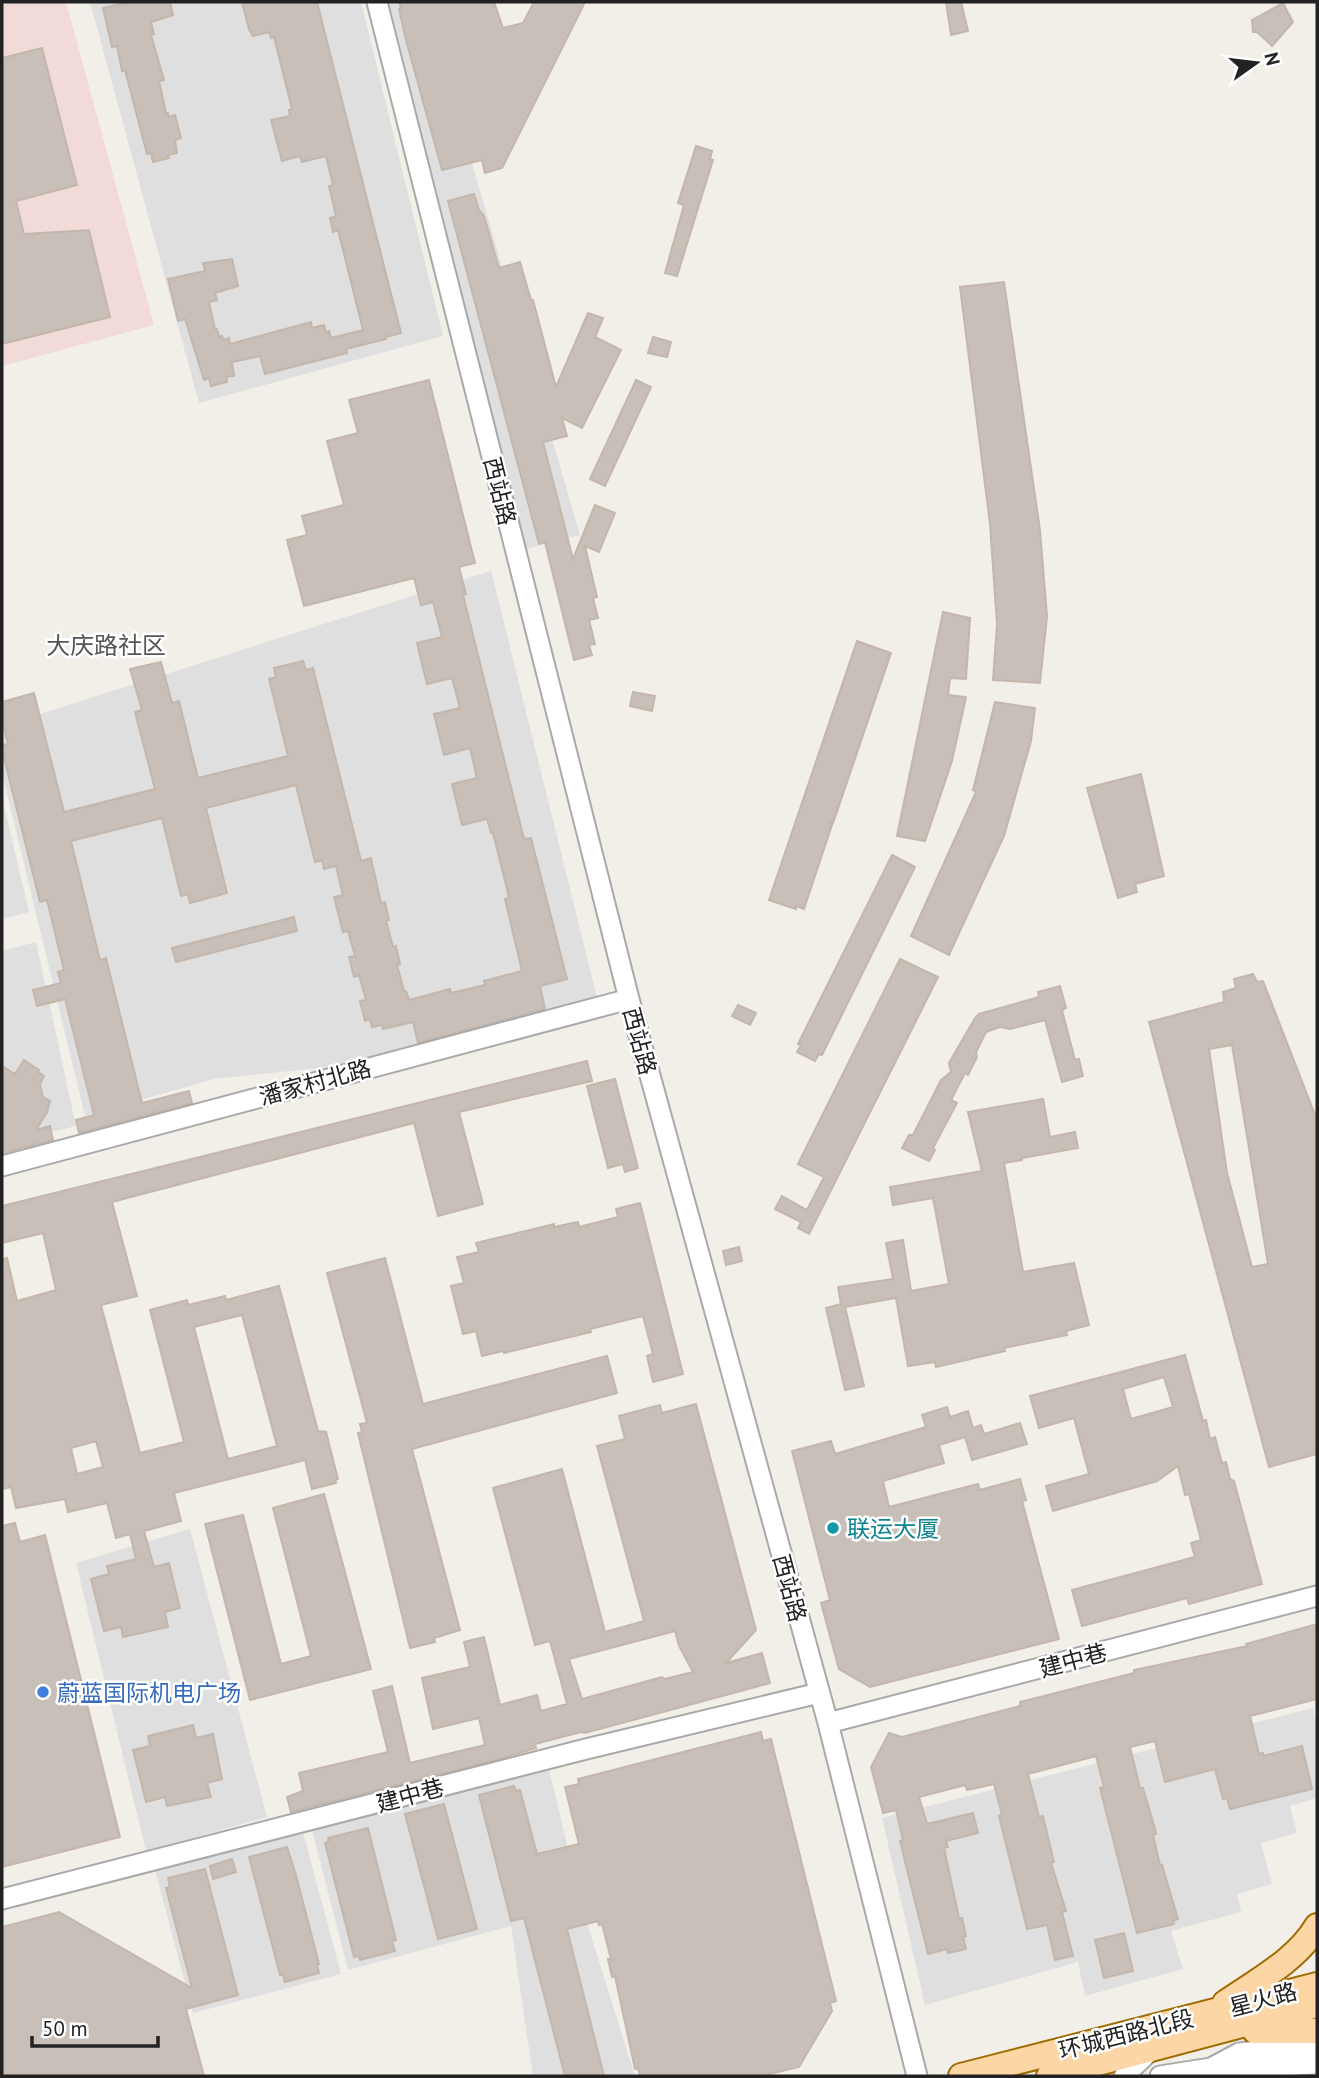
<svg xmlns="http://www.w3.org/2000/svg" width="1319" height="2078" viewBox="0 0 1319 2078" font-family="'PT Sans','Noto Sans SC',sans-serif">
<rect width="100%" height="100%" fill="#f2efe9"/>
<!-- residential -->
<path fill="#e0dfdf" d="M 90,2 L 361,2 L 443,336 L 199,403 Z
M 389,2 L 495,2 L 506,47 L 497,50 L 518,138 L 469,153 L 580,535 L 525,549 Z
M 491,571 L 597,997 L 338,1066 L 214,1079 L 85,1116 L 2,773 L 2,726 Z
M 2,797 L 29,912 L 2,919 Z
M 36,942 L 76,1126 L 2,1144 L 2,951 Z
M 190,1529 L 267,1817 L 146,1851 L 76,1563 Z
M 1313,1708 L 1317,1727 L 1317,1798 L 1290,1806 L 1297,1833 L 1261,1843 L 1272,1884 L 1237,1894 L 1241,1912 L 1171,1931 L 1183,1969 L 1085,1996 L 1078,1962 L 925,2005 L 882,1818 Z
M 548,1765 L 582,1907 L 635,2076 L 533,2076 L 511,1926 L 348,1970 L 312,1830 Z
M 303,1832 L 341,1974 L 193,2013 L 155,1870 Z"/>
<!-- commercial -->
<path fill="#f2dad9" d="M 11,2 L 66,2 L 154,325 L 2,366 L 2,4 Z"/>
<!-- building -->
<path fill="#c7bfb8" stroke="#c4b6ab" stroke-width="2" fill-rule="evenodd" d="M 130,2 L 170,2 L 173,15 L 151,22 L 154,34 L 151,35 L 164,80 L 159,81 L 166,113 L 168,113 L 169,117 L 175,115 L 181,138 L 175,140 L 177,153 L 168,155 L 169,158 L 153,162 L 151,153 L 147,154 L 125,70 L 122,71 L 117,46 L 112,47 L 103,8 Z
M 242,2 L 317,2 L 401,333 L 386,337 L 386,339 L 346,349 L 347,353 L 265,374 L 260,356 L 232,362 L 234,376 L 226,377 L 227,382 L 211,386 L 209,378 L 204,380 L 185,319 L 178,321 L 168,279 L 205,271 L 203,263 L 232,259 L 238,286 L 215,293 L 217,300 L 209,302 L 215,329 L 217,329 L 219,337 L 222,336 L 223,340 L 229,338 L 230,344 L 311,322 L 312,328 L 324,325 L 326,332 L 329,331 L 331,338 L 363,330 L 338,230 L 333,232 L 330,218 L 336,216 L 329,186 L 333,185 L 326,156 L 302,162 L 300,156 L 282,161 L 271,120 L 290,116 L 289,110 L 292,109 L 274,37 L 271,38 L 269,32 L 253,36 L 249,29 Z
M 399,2 L 494,2 L 503,28 L 523,23 L 534,2 L 585,2 L 502,168 L 485,173 L 482,160 L 442,170 L 406,40 L 399,9 L 401,8 Z
M 946,2 L 961,2 L 968,31 L 951,35 Z
M 1283,3 L 1293,22 L 1272,46 L 1257,32 L 1253,32 L 1252,20 Z
M 42,48 L 77,185 L 16,201 L 24,234 L 89,230 L 110,317 L 2,344 L 2,58 Z
M 696,146 L 712,151 L 710,159 L 713,160 L 677,276 L 665,273 L 684,205 L 678,203 Z
M 474,194 L 479,210 L 484,216 L 499,268 L 520,262 L 531,300 L 533,300 L 556,387 L 588,313 L 603,318 L 595,337 L 621,350 L 582,428 L 562,418 L 567,436 L 543,442 L 573,559 L 595,505 L 615,513 L 599,552 L 585,546 L 597,597 L 593,598 L 598,618 L 589,620 L 595,644 L 589,645 L 592,655 L 574,660 L 545,542 L 539,544 L 448,201 Z
M 1004,282 L 1040,530 L 1047,616 L 1040,683 L 993,680 L 997,624 L 990,524 L 960,287 Z
M 653,337 L 671,342 L 667,357 L 648,353 Z
M 429,380 L 475,563 L 459,567 L 466,594 L 463,595 L 524,839 L 531,838 L 567,979 L 540,986 L 545,1009 L 418,1043 L 413,1022 L 383,1029 L 382,1025 L 372,1027 L 370,1019 L 365,1021 L 360,1001 L 366,1000 L 359,975 L 354,977 L 349,957 L 355,956 L 348,931 L 343,932 L 334,897 L 343,895 L 336,866 L 324,869 L 322,860 L 315,862 L 296,785 L 206,808 L 227,893 L 190,903 L 188,894 L 181,896 L 162,818 L 71,841 L 100,960 L 106,958 L 142,1103 L 189,1091 L 192,1103 L 79,1133 L 76,1120 L 94,1115 L 65,999 L 37,1006 L 33,990 L 61,983 L 58,972 L 64,970 L 47,900 L 40,902 L 2,750 L 2,745 L 8,744 L 2,719 L 2,702 L 34,693 L 64,812 L 155,789 L 135,712 L 142,710 L 130,669 L 161,662 L 172,703 L 179,701 L 198,778 L 288,756 L 269,679 L 276,677 L 274,668 L 303,661 L 306,670 L 313,668 L 361,861 L 371,858 L 381,903 L 385,902 L 389,920 L 386,921 L 393,947 L 396,946 L 400,964 L 397,965 L 404,991 L 406,991 L 409,1000 L 450,989 L 451,993 L 485,985 L 484,981 L 522,971 L 505,899 L 509,898 L 507,889 L 493,833 L 491,833 L 487,819 L 462,825 L 452,784 L 477,778 L 470,748 L 444,755 L 434,714 L 460,708 L 452,678 L 427,684 L 417,643 L 442,637 L 433,602 L 421,605 L 414,578 L 304,606 L 287,540 L 307,535 L 302,516 L 344,505 L 327,441 L 358,433 L 349,400 Z
M 636,380 L 651,387 L 605,486 L 590,479 Z
M 943,612 L 970,618 L 966,679 L 950,678 L 948,695 L 966,697 L 952,761 L 925,841 L 897,836 Z
M 857,641 L 891,653 L 833,823 L 829,822 L 832,825 L 804,909 L 796,906 L 796,909 L 769,900 Z
M 633,692 L 655,696 L 652,711 L 630,706 Z
M 995,702 L 1035,708 L 1031,741 L 1004,836 L 949,955 L 911,936 L 976,792 L 973,790 Z
M 1141,774 L 1164,876 L 1135,884 L 1137,892 L 1118,898 L 1087,788 Z
M 892,855 L 915,867 L 822,1055 L 819,1054 L 815,1061 L 797,1052 L 801,1045 L 798,1044 Z
M 294,917 L 297,931 L 176,962 L 172,948 Z
M 900,959 L 938,977 L 809,1234 L 798,1228 L 801,1222 L 775,1209 L 782,1196 L 807,1210 L 824,1177 L 798,1164 Z
M 1253,974 L 1257,982 L 1263,981 L 1317,1120 L 1317,1454 L 1269,1467 L 1149,1022 L 1224,1002 L 1223,992 L 1236,988 L 1234,979 ZM 1232,1045 L 1268,1264 L 1252,1267 L 1227,1173 L 1209,1049 Z
M 1060,986 L 1066,1008 L 1062,1010 L 1075,1060 L 1079,1059 L 1083,1076 L 1062,1082 L 1045,1020 L 1010,1029 L 1000,1027 L 986,1032 L 976,1052 L 977,1057 L 968,1075 L 965,1073 L 951,1100 L 957,1103 L 933,1148 L 935,1150 L 929,1161 L 902,1148 L 909,1135 L 913,1135 L 941,1080 L 951,1072 L 949,1063 L 975,1018 L 979,1014 L 1039,997 L 1038,992 Z
M 738,1005 L 756,1013 L 750,1025 L 732,1016 Z
M 24,1060 L 39,1070 L 38,1072 L 44,1076 L 40,1084 L 43,1097 L 50,1101 L 47,1112 L 36,1130 L 50,1126 L 53,1140 L 2,1153 L 2,1066 L 15,1074 Z
M 587,1061 L 592,1081 L 459,1112 L 483,1204 L 438,1216 L 414,1123 L 112,1202 L 137,1296 L 101,1305 L 140,1453 L 184,1442 L 150,1310 L 187,1300 L 188,1305 L 225,1296 L 226,1300 L 279,1286 L 318,1431 L 326,1432 L 338,1479 L 335,1480 L 336,1483 L 312,1489 L 305,1460 L 174,1493 L 181,1521 L 144,1531 L 154,1567 L 169,1563 L 180,1608 L 165,1612 L 168,1627 L 123,1637 L 121,1627 L 104,1631 L 91,1579 L 109,1574 L 107,1566 L 136,1559 L 130,1534 L 116,1538 L 107,1503 L 68,1512 L 65,1499 L 16,1508 L 11,1487 L 2,1489 L 2,1259 L 7,1258 L 17,1301 L 56,1290 L 43,1233 L 2,1243 L 2,1206 ZM 242,1315 L 277,1446 L 228,1459 L 194,1327 ZM 96,1441 L 103,1467 L 77,1474 L 71,1448 Z
M 615,1079 L 638,1168 L 625,1172 L 623,1164 L 608,1168 L 587,1086 Z
M 1043,1099 L 1050,1137 L 1075,1132 L 1078,1148 L 1022,1158 L 1022,1160 L 1004,1163 L 1023,1272 L 1074,1263 L 1089,1325 L 1066,1331 L 1067,1335 L 1004,1348 L 1005,1351 L 936,1367 L 935,1362 L 908,1366 L 896,1298 L 845,1307 L 864,1386 L 845,1390 L 826,1308 L 841,1304 L 838,1287 L 893,1279 L 886,1243 L 903,1240 L 911,1291 L 949,1284 L 933,1198 L 893,1205 L 890,1187 L 982,1171 L 968,1112 Z
M 640,1203 L 683,1374 L 653,1382 L 647,1356 L 653,1354 L 643,1316 L 590,1329 L 591,1332 L 504,1353 L 503,1351 L 482,1356 L 476,1331 L 463,1334 L 451,1286 L 464,1283 L 457,1257 L 479,1252 L 476,1243 L 554,1224 L 554,1227 L 578,1222 L 579,1227 L 618,1217 L 616,1209 Z
M 739,1247 L 742,1261 L 726,1265 L 723,1251 Z
M 385,1258 L 423,1404 L 607,1356 L 617,1393 L 412,1449 L 460,1630 L 434,1638 L 435,1642 L 410,1648 L 358,1433 L 362,1432 L 360,1424 L 367,1423 L 327,1273 Z
M 1185,1355 L 1203,1421 L 1206,1420 L 1210,1439 L 1215,1437 L 1222,1463 L 1226,1462 L 1230,1479 L 1234,1481 L 1262,1584 L 1189,1604 L 1187,1598 L 1082,1626 L 1072,1590 L 1195,1557 L 1191,1543 L 1201,1540 L 1189,1494 L 1185,1495 L 1178,1466 L 1157,1481 L 1053,1511 L 1046,1486 L 1089,1474 L 1074,1418 L 1039,1428 L 1030,1396 ZM 1164,1377 L 1173,1407 L 1131,1419 L 1123,1389 Z
M 696,1404 L 756,1630 L 726,1663 L 762,1653 L 770,1683 L 585,1733 L 581,1732 L 535,1744 L 536,1748 L 496,1760 L 291,1812 L 287,1797 L 303,1791 L 299,1773 L 388,1752 L 373,1691 L 392,1686 L 410,1763 L 485,1745 L 479,1718 L 433,1729 L 422,1678 L 470,1667 L 464,1642 L 484,1637 L 500,1705 L 537,1695 L 541,1711 L 567,1704 L 550,1641 L 535,1645 L 493,1488 L 562,1469 L 605,1632 L 644,1621 L 597,1446 L 625,1439 L 619,1416 L 660,1405 L 662,1413 ZM 675,1631 L 679,1646 L 693,1672 L 665,1679 L 662,1677 L 582,1699 L 569,1659 Z
M 947,1407 L 950,1417 L 968,1411 L 973,1428 L 981,1425 L 984,1434 L 1020,1423 L 1027,1444 L 972,1460 L 965,1437 L 939,1445 L 944,1463 L 883,1481 L 889,1507 L 978,1484 L 980,1490 L 1020,1479 L 1026,1500 L 1022,1501 L 1059,1639 L 870,1687 L 839,1669 L 821,1603 L 830,1600 L 792,1451 L 831,1441 L 835,1454 L 926,1427 L 922,1415 Z
M 324,1494 L 371,1669 L 250,1700 L 205,1524 L 243,1515 L 281,1664 L 311,1656 L 273,1508 Z
M 15,1523 L 20,1542 L 45,1535 L 120,1837 L 2,1867 L 2,1526 Z
M 1317,1624 L 1317,1699 L 1250,1716 L 1259,1754 L 1263,1753 L 1263,1756 L 1302,1746 L 1312,1789 L 1230,1809 L 1227,1798 L 1223,1799 L 1215,1769 L 1165,1782 L 1155,1741 L 1130,1747 L 1140,1788 L 1143,1788 L 1155,1829 L 1156,1834 L 1153,1835 L 1160,1865 L 1162,1865 L 1178,1919 L 1173,1921 L 1174,1924 L 1137,1933 L 1100,1788 L 1104,1787 L 1096,1756 L 1028,1774 L 1039,1817 L 1043,1816 L 1053,1858 L 1054,1862 L 1051,1863 L 1066,1911 L 1062,1912 L 1073,1956 L 1055,1960 L 1047,1925 L 1027,1929 L 999,1816 L 1002,1815 L 994,1784 L 967,1790 L 965,1785 L 919,1797 L 927,1824 L 973,1813 L 978,1833 L 946,1841 L 948,1847 L 944,1848 L 959,1918 L 962,1918 L 966,1936 L 963,1937 L 966,1949 L 948,1953 L 947,1949 L 928,1954 L 900,1841 L 903,1840 L 896,1810 L 883,1813 L 871,1767 L 889,1733 L 902,1737 L 1020,1706 L 1020,1702 L 1134,1673 L 1134,1670 L 1247,1646 L 1246,1644 Z
M 193,1725 L 196,1738 L 213,1734 L 222,1779 L 207,1783 L 211,1797 L 167,1806 L 165,1797 L 146,1802 L 133,1750 L 150,1746 L 148,1736 Z
M 761,1732 L 763,1741 L 771,1739 L 836,2001 L 830,2003 L 832,2011 L 799,2067 L 761,2076 L 640,2076 L 638,2068 L 635,2069 L 615,1976 L 612,1977 L 608,1959 L 611,1959 L 602,1924 L 599,1925 L 598,1921 L 567,1929 L 604,2076 L 565,2076 L 524,1918 L 511,1921 L 479,1795 L 514,1786 L 516,1791 L 520,1790 L 537,1854 L 579,1844 L 565,1787 L 579,1784 L 578,1779 Z
M 444,1804 L 477,1929 L 438,1939 L 405,1814 Z
M 368,1828 L 396,1940 L 392,1941 L 395,1951 L 360,1960 L 359,1956 L 354,1957 L 325,1843 L 329,1841 L 328,1838 Z
M 287,1847 L 296,1875 L 319,1964 L 317,1964 L 319,1973 L 285,1982 L 283,1975 L 280,1975 L 249,1857 Z
M 232,1859 L 236,1872 L 213,1879 L 210,1866 Z
M 205,1869 L 238,1995 L 186,2009 L 204,2076 L 2,2076 L 2,1927 L 59,1912 L 192,1988 L 166,1888 L 170,1887 L 168,1878 Z
M 1124,1933 L 1133,1971 L 1104,1978 L 1095,1940 Z"/>
<g fill="none" stroke-linecap="round" stroke-linejoin="round">
<defs>
<path id="minor" d="M 377,2 L 629,999 L 828,1723 L 917,2076
M 2,1166 L 629,999
M 828,1723 L 1317,1596
M 2,1899 L 586,1749 L 819,1693
M 1211,2068 C 1245,2074 1282,2064 1317,2064
M 1124,2076 L 1153,2048
M 1160,2076 L 1211,2068 L 1239,2053 L 1300,2046 L 1317,2048"/>
<path id="major" d="M 1225,2003 C 1257,1981 1297,1960 1317,1926
M 1255,2031 L 1317,2031
M 961,2076 L 1317,1985
M 1049,2076 L 1317,2005"/>
</defs>
<!-- minor casing -->
<use href="#minor" stroke="#a9a9a9" stroke-width="23"/>
<!-- major casing -->
<use href="#major" stroke="#a06b00" stroke-width="28"/>
<!-- minor -->
<use href="#minor" stroke="#fff" stroke-width="19"/>
<!-- major -->
<use href="#major" stroke="#fcd6a4" stroke-width="24"/>
</g>
<!-- markers -->
<circle fill="#0f9aa8" stroke="#fff" stroke-width="2.5" cx="833" cy="1528" r="7"/>
<circle fill="#3f7fe0" stroke="#fff" stroke-width="2.5" cx="43" cy="1692" r="7"/>
<g text-anchor="middle" dominant-baseline="central" stroke-width="5" stroke-linejoin="round" paint-order="stroke">
<!-- street labels -->
<g font-size="23" fill="#222" stroke="#fff">
<text transform="translate(500 491) rotate(76)">西站路</text>
<text transform="translate(640 1041) rotate(75)">西站路</text>
<text transform="translate(315 1082) rotate(-15)">潘家村北路</text>
<text transform="translate(790 1588) rotate(75)">西站路</text>
<text transform="translate(1073 1660) rotate(-15)">建中巷</text>
<text transform="translate(410 1795) rotate(-15)">建中巷</text>
<text transform="translate(1263 1999) rotate(-15)">星火路</text>
<text transform="translate(1126 2034) rotate(-14)">环城西路北段</text>
</g>
<!-- culture labels -->
<g font-size="23" fill="#0d838f" stroke="#fff" text-anchor="start">
<text x="847" y="1528">联运大厦</text>
</g>
<!-- shop labels -->
<g font-size="23" fill="#366cbe" stroke="#fff" text-anchor="start">
<text x="57" y="1692">蔚蓝国际机电广场</text>
</g>
<!-- neighbourhood labels -->
<g font-size="24" fill="#555" stroke="#fff">
<text x="106" y="645">大庆路社区</text>
</g>
</g>
<!-- border -->
<rect width="1319" height="2078" fill="none" stroke="#222222" stroke-width="7"/>
<!-- north arrow -->
<g transform="translate(1256 63) rotate(76)" stroke="#ffffff" stroke-width="5" paint-order="stroke">
<path d="M0-5L12 26L0 18L-12 26Z" fill="#222222"/>
<text y="-10" font-size="19" font-weight="bold" text-anchor="middle" fill="#222222">N</text>
</g>
<!-- scale -->
<path d="M32 2036v10h126v-10" fill="none" stroke="#222222" stroke-width="3.5"/>
<text x="42" y="2036" font-size="21" fill="#222222" stroke="#ffffff" stroke-width="5" paint-order="stroke">50 m</text>
</svg>
